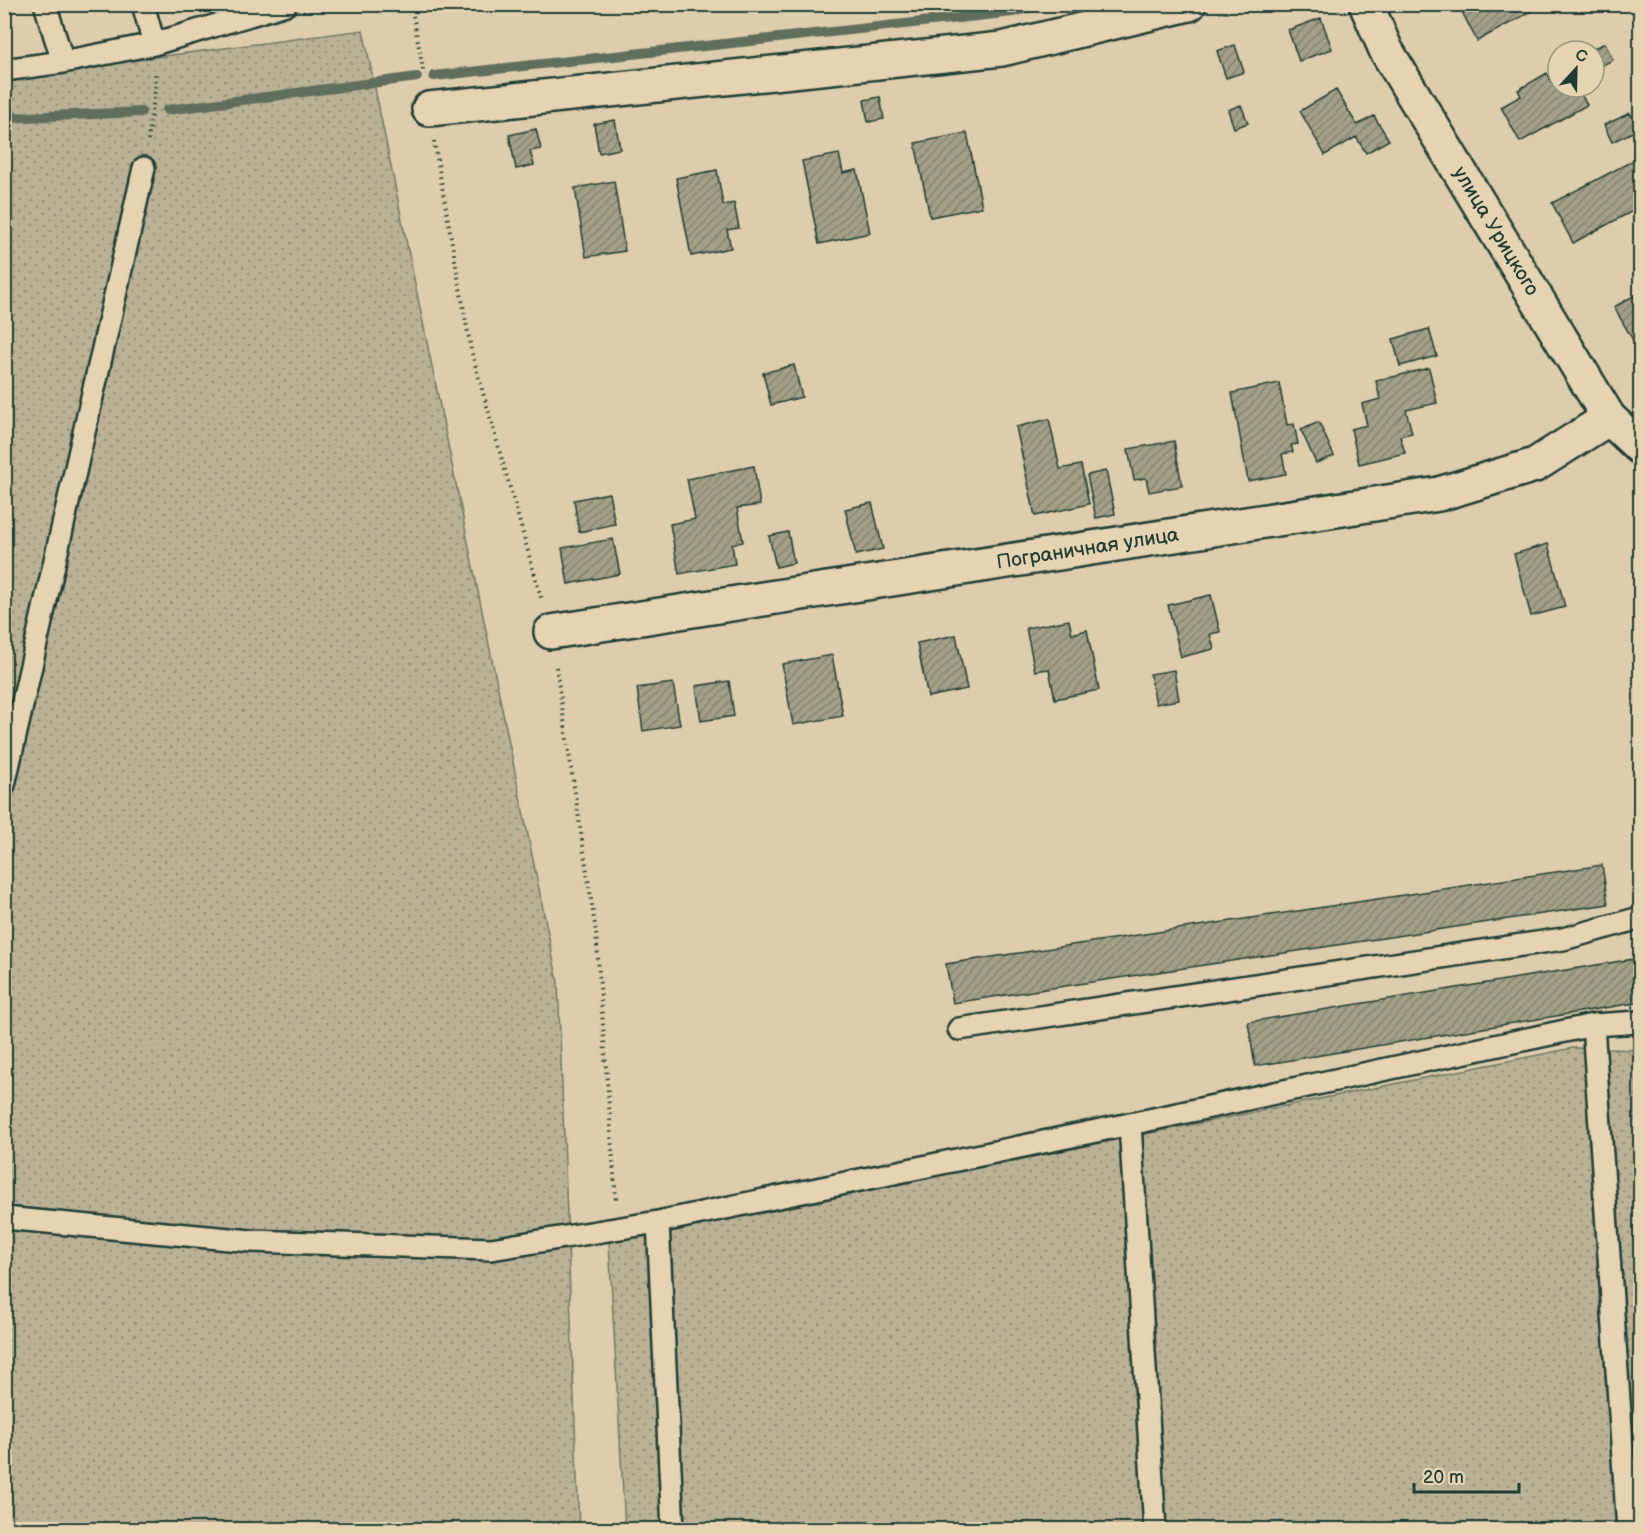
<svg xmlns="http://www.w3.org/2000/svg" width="1645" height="1534" viewBox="0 0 1645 1534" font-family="'Balsamiq Sans',sans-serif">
<defs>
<pattern id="park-dots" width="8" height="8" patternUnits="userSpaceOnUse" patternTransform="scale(1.5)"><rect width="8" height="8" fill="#bbb296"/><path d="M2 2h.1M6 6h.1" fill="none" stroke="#97927b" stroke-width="1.8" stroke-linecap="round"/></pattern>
<pattern id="building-hatch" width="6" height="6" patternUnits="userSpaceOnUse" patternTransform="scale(1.5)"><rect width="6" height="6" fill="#a2a087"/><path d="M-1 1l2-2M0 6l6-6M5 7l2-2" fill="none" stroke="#83846f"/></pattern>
</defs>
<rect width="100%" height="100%" fill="#decdac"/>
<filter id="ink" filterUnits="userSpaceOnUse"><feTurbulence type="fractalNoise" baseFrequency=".0167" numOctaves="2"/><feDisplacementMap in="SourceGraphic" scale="12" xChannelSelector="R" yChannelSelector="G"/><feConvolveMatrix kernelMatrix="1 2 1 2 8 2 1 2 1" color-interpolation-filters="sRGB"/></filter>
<g filter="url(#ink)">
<!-- park -->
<path fill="url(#park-dots)" stroke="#6d7865" stroke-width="1.5" d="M 363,30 L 558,982 L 579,1529 L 5,1529 L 4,77 Z
M 1573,1048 L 1640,1050 L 1640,1529 L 625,1529 L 609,1242 Z"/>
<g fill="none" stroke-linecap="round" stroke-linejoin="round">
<!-- stream -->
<path stroke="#606e5d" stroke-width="10" d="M 434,76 L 1013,12 L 1043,4
M 167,110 L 417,77
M 4,118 L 141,112"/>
</g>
<!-- building -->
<path fill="url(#building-hatch)" stroke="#1f3d34" stroke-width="1.5" d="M 1458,4 L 1545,4 L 1477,41 Z
M 1321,18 L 1332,49 L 1299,61 L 1288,30 Z
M 1605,43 L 1613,60 L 1594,69 L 1594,51 L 1588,51 Z
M 1235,45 L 1244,72 L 1226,78 L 1217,51 Z
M 1547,73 L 1552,82 L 1558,79 L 1558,87 L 1589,87 L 1580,92 L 1587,105 L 1520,142 L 1501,107 L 1521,96 L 1518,90 Z
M 1336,90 L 1357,125 L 1374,116 L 1389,140 L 1366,153 L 1356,137 L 1325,155 L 1300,111 Z
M 880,97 L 884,119 L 868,122 L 864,100 Z
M 1241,105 L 1248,123 L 1234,128 L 1228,110 Z
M 1630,113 L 1639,129 L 1612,142 L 1604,125 Z
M 615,120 L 620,149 L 599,153 L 594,124 Z
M 536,129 L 541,149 L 530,151 L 534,165 L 516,169 L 509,135 Z
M 967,133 L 982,207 L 930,217 L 915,143 Z
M 839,154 L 843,173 L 857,170 L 870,233 L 819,244 L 802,161 Z
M 1640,157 L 1640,207 L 1573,243 L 1552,203 Z
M 717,170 L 723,205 L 734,203 L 739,228 L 727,230 L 731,248 L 691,256 L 676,178 Z
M 614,181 L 625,251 L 586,257 L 575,188 Z
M 1640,292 L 1640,347 L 1638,349 L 1614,307 Z
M 1429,329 L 1437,356 L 1400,366 L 1393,339 Z
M 794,365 L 802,397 L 771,405 L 763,373 Z
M 1429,368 L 1437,403 L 1406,410 L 1412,433 L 1400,436 L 1405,453 L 1359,464 L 1351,429 L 1367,425 L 1362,404 L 1380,399 L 1376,381 Z
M 1279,383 L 1287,425 L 1294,424 L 1298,444 L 1291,445 L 1293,452 L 1282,454 L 1286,474 L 1248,481 L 1232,393 Z
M 1049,419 L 1060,469 L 1081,465 L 1089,504 L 1035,516 L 1016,427 Z
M 1319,422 L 1334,456 L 1316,463 L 1301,430 Z
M 1174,441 L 1182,486 L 1149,492 L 1146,478 L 1134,480 L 1128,449 Z
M 754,466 L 760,505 L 737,508 L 743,542 L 732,544 L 735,564 L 679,574 L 670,524 L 695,519 L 687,479 Z
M 1106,471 L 1115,514 L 1096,518 L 1087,475 Z
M 609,493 L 615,524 L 579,532 L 574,500 Z
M 872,503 L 883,549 L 856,555 L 845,509 Z
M 788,532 L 794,563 L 776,567 L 769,536 Z
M 613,539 L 620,574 L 568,584 L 562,548 Z
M 1548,544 L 1565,607 L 1531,616 L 1514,554 Z
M 1211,595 L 1220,632 L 1210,634 L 1214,649 L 1181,657 L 1168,605 Z
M 1069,620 L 1072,634 L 1087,630 L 1099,690 L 1055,699 L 1049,669 L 1035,671 L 1026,628 Z
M 956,635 L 967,689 L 928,697 L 917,643 Z
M 832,655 L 843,716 L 793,725 L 782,664 Z
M 1174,670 L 1179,700 L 1156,704 L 1150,674 Z
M 729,681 L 734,716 L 701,721 L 696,686 Z
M 673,683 L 680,725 L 643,731 L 637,688 Z
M 1602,865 L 1608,904 L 953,1003 L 946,964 Z
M 1640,958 L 1640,1002 L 1255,1066 L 1248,1022 Z"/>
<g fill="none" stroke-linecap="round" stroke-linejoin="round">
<defs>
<path id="lane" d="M 45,4 L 63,62
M 143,4 L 154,44
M 4,70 L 63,62 L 154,44 L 286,4
M 4,785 L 144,168
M 1593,1025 L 1628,1530
M 959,1029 L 1563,939 L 1640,918
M 1130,1124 L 1155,1530
M 4,1218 L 251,1241 L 491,1249 L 658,1222 L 1130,1124 L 1593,1025 L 1640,1022
M 658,1222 L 673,1530"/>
<g id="street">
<path d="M 429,109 L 1002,49 L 1189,4"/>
<path id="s1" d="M 551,632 L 1439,494 L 1535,465 L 1609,418"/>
</g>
<g id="secondary">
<path id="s2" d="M 1366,4 L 1386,50 L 1609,418 L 1640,447"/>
</g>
</defs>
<!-- lane casing -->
<use href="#lane" stroke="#1f3d34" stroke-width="26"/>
<!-- street casing -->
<use href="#street" stroke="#1f3d34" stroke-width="38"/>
<!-- secondary casing -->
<use href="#secondary" stroke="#1f3d34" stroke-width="38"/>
<!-- path -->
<path stroke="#1f3d34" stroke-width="4" stroke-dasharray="1.5 4.5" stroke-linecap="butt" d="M 411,4 L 424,75
M 148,141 L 156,82 L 155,71
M 434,141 L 471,350 L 542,601
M 556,667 L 596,932 L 616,1201"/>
<!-- lane -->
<use href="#lane" stroke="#e6d3b1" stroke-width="21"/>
<!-- street -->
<use href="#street" stroke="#e6d3b1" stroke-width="33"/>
<!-- secondary -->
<use href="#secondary" stroke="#e6d3b1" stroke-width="33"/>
</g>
</g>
<g text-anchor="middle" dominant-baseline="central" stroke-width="4.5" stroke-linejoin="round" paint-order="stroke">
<!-- street labels -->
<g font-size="20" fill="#1f3d34" stroke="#e6d3b1">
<text stroke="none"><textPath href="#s2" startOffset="262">улица Урицкого</textPath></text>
<text stroke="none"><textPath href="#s1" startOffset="543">Пограничная улица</textPath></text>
</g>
</g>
<!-- margin -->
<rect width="1645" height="1534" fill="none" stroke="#e6d3b1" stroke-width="24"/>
<rect x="12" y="12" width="1621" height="1510" fill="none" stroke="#1f3d34" stroke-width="2" filter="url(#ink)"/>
<!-- north arrow -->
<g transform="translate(1576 69) rotate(22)"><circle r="28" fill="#e6d3b1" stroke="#96977f" stroke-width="1.5"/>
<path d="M0-4.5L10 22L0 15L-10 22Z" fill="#1f3d34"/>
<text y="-9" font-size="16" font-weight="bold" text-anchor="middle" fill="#1f3d34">С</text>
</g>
<!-- scale -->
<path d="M1414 1483v9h105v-9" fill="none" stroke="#1f3d34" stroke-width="3"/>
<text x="1423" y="1483" font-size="18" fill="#1f3d34" stroke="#e6d3b1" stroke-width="4.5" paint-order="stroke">20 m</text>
</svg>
